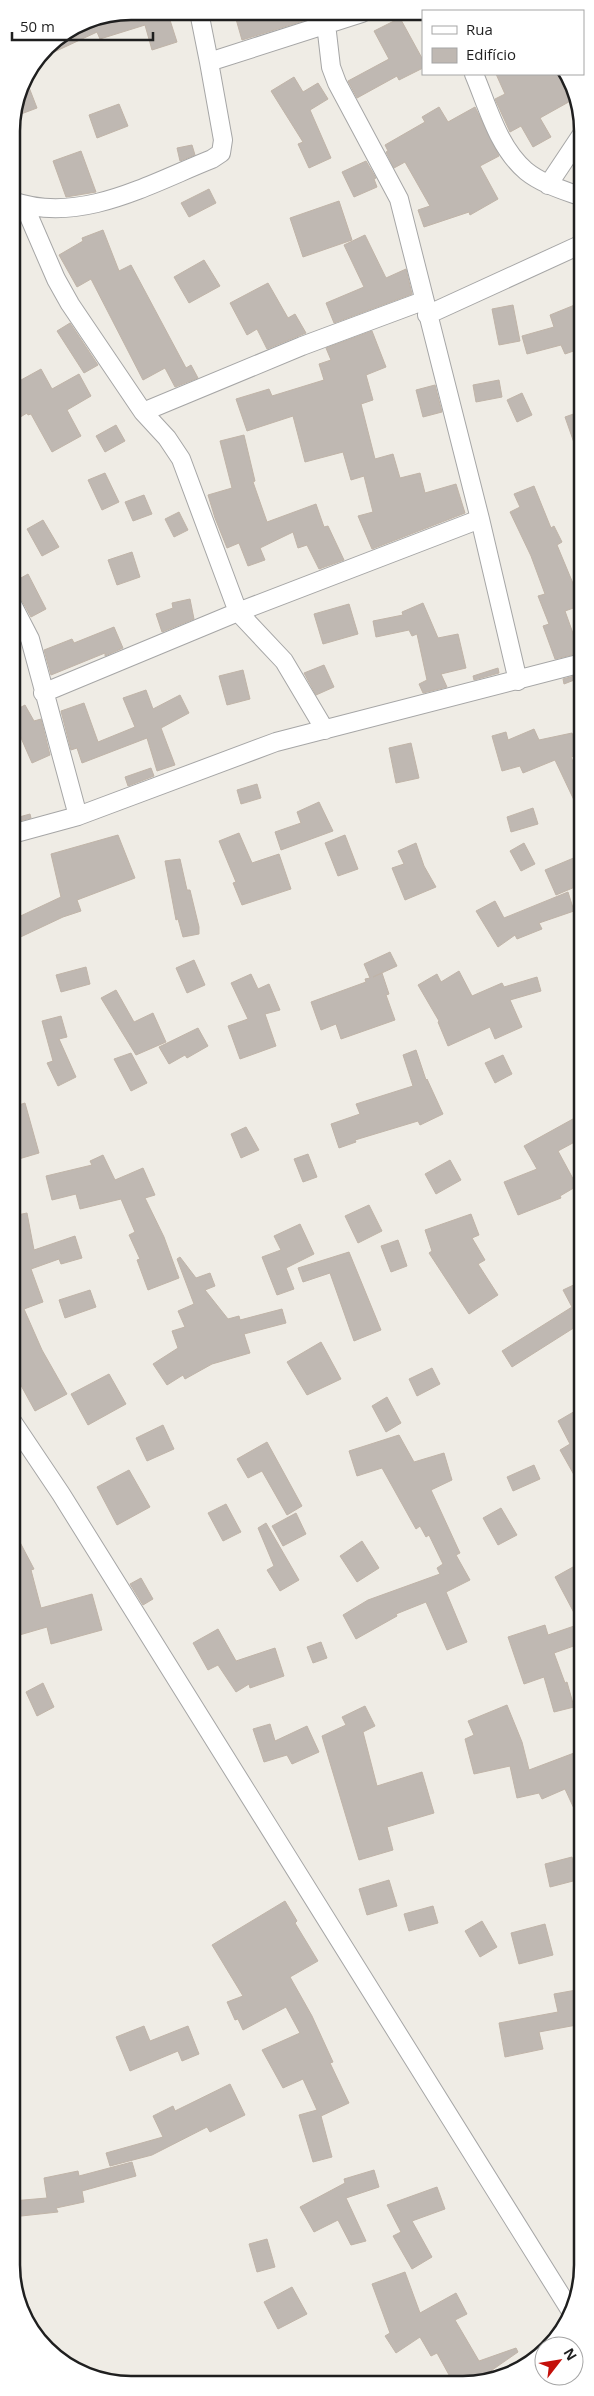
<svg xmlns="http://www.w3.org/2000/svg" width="594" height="2396" viewBox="0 0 594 2396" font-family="'Open Sans',sans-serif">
<rect width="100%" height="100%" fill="#efece5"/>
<!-- building -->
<path fill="#bfb8b2" stroke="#c0b4a8" d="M 131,11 L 175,12 L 176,14 L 169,17 L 177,42 L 152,50 L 145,25 L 100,39 L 97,32 L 52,53 L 47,45 L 85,20 Z
M 234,12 L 268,12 L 329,13 L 242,40 Z
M 400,18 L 423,60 L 423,68 L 399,80 L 397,76 L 357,98 L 348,81 L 389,59 L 374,31 Z
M 496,74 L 563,74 L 574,99 L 540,118 L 551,137 L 533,147 L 521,126 L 510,132 L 495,99 L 505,94 Z
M 25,77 L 37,108 L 13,117 L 20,85 Z
M 294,77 L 303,92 L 318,83 L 328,99 L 310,110 L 331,158 L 309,168 L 298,144 L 303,142 L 271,91 Z
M 119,104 L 128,126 L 97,138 L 89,115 Z
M 439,107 L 448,122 L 475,107 L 499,156 L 480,166 L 498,199 L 470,215 L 469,212 L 424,227 L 418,210 L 430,206 L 405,162 L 394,168 L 386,152 L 388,151 L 385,145 L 425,122 L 422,117 Z
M 192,145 L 195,155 L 180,161 L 177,148 Z
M 81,151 L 96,192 L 66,197 L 53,161 Z
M 366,161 L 376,178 L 374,179 L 377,187 L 354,197 L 342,172 Z
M 209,189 L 216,203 L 189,217 L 181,203 Z
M 339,201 L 352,240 L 303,257 L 290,218 Z
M 103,230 L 119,271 L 131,265 L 186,368 L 191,365 L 198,378 L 175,387 L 165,368 L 143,380 L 91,279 L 77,287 L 59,255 L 83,241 L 82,238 Z
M 365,235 L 386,278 L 406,269 L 412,294 L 334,323 L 326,303 L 364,287 L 344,245 Z
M 204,260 L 220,286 L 189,303 L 174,277 Z
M 268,283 L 288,318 L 295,314 L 306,333 L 267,349 L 257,329 L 247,335 L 230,303 Z
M 582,302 L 582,348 L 565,354 L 561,345 L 527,354 L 522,336 L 554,327 L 550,315 Z
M 513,305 L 520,341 L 499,345 L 492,309 Z
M 70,323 L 98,365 L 84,373 L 57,331 Z
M 372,331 L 386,367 L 366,375 L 373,400 L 361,404 L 375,459 L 393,454 L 400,478 L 420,473 L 425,493 L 456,484 L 465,513 L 372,549 L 358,516 L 373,512 L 364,476 L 351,480 L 343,452 L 305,462 L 293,416 L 247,431 L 236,399 L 269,389 L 272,396 L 324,380 L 319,364 L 331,360 L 326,348 Z
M 41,369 L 52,389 L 79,374 L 91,396 L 67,410 L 81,436 L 52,452 L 31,414 L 28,415 L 27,413 L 12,422 L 12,385 Z
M 499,380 L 502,397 L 476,402 L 473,385 Z
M 435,385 L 442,412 L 423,417 L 416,390 Z
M 522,393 L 532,415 L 517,422 L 507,400 Z
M 582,411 L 582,457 L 579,457 L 565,417 Z
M 116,425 L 125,441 L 105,452 L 96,436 Z
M 244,435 L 255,481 L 253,482 L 267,522 L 316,504 L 324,527 L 328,526 L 344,560 L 319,569 L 307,545 L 298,548 L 293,532 L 260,548 L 265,560 L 248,566 L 239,543 L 227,548 L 215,518 L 208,495 L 232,488 L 220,441 Z
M 105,473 L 119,502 L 102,510 L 88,480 Z
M 534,486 L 551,528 L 554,526 L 562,542 L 557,545 L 582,605 L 565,611 L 580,653 L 555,659 L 543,626 L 549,624 L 538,596 L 545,594 L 531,556 L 510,512 L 520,507 L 514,494 Z
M 144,495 L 152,514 L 133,521 L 125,502 Z
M 179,512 L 188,530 L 174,537 L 165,519 Z
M 43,520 L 59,547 L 42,556 L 27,529 Z
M 132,552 L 140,577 L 117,585 L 108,560 Z
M 28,574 L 46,609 L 31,617 L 21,599 L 12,594 L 12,583 Z
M 190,599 L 194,619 L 162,632 L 156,614 L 173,608 L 172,603 Z
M 423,603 L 438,638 L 458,634 L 466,668 L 441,674 L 447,687 L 423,693 L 419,684 L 427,680 L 417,634 L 412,636 L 409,630 L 376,637 L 373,621 L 403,615 L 402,612 Z
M 349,604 L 358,634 L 323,644 L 314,614 Z
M 114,627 L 123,648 L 105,656 L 105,653 L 51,675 L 44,650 L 72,639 L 74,643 Z
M 324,665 L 334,687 L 316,695 L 304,673 Z
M 498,668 L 499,673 L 474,680 L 473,676 Z
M 243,670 L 250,699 L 227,705 L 219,676 Z
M 582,674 L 582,677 L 564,684 L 563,679 Z
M 146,690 L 153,709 L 180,695 L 189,713 L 161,728 L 175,765 L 157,771 L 147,738 L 82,763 L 77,748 L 71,750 L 61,711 L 84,703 L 98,742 L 135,727 L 123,698 Z
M 25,705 L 34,721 L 41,719 L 50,755 L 32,763 L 18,731 L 12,735 L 12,712 Z
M 534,729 L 539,740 L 572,733 L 578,755 L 571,757 L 582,781 L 582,817 L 555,760 L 523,773 L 520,766 L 502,771 L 492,736 L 506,732 L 508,740 Z
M 411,743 L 419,778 L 396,783 L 389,748 Z
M 151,768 L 154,776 L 128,786 L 125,777 Z
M 257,784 L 261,798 L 241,804 L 237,790 Z
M 319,802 L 333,831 L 281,850 L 275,832 L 301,823 L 297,812 Z
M 533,808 L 538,824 L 511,832 L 507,817 Z
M 30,814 L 31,818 L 12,823 L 12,819 Z
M 239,833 L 252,863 L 279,854 L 291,889 L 242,905 L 233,883 L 236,882 L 219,841 Z
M 118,835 L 135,878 L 77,900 L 81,911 L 63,917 L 12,941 L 12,920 L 61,897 L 51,854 Z
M 345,835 L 358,869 L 338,876 L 325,843 Z
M 416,843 L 424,866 L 436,887 L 405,900 L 392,868 L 404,864 L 398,851 Z
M 524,843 L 535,864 L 521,871 L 510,851 Z
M 576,857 L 582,871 L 582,884 L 556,895 L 545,870 Z
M 180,859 L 187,890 L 190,890 L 199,927 L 199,934 L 183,937 L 178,919 L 176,920 L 165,861 Z
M 568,892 L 574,911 L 539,923 L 542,929 L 517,939 L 515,935 L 498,947 L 476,911 L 495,901 L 504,918 Z
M 390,952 L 397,966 L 373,977 L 382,973 L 389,994 L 386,995 L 395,1020 L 341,1039 L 336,1024 L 321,1030 L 311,1002 L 366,982 L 365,979 L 370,978 L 364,964 Z
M 194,960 L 205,985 L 187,993 L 176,968 Z
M 86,967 L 90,984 L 61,992 L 56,975 Z
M 459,971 L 472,996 L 502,983 L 504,987 L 537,977 L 541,991 L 510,1000 L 522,1027 L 495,1039 L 490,1027 L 448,1046 L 438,1022 L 439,1021 L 418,985 L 437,974 L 441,982 Z
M 251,974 L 258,989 L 269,984 L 280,1010 L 265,1014 L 276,1046 L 240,1059 L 228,1026 L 248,1019 L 231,983 Z
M 116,990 L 134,1022 L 153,1013 L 166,1042 L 136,1055 L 101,998 Z
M 61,1016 L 67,1037 L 59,1039 L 76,1077 L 58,1086 L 47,1063 L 53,1061 L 42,1021 Z
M 198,1028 L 208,1046 L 187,1058 L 185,1055 L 169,1064 L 159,1047 Z
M 416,1050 L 426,1080 L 427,1079 L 443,1114 L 420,1125 L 418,1121 L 355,1140 L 356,1142 L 339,1148 L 331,1124 L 360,1114 L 356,1104 L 413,1086 L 403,1055 Z
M 131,1053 L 147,1083 L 131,1091 L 114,1059 Z
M 503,1055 L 512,1074 L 495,1083 L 485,1063 Z
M 25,1103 L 39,1153 L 12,1161 L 12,1107 Z
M 582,1114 L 582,1138 L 558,1151 L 577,1186 L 560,1196 L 561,1198 L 518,1215 L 504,1182 L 537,1169 L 524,1146 Z
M 246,1127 L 259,1150 L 241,1158 L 231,1134 Z
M 308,1154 L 317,1177 L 303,1182 L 294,1159 Z
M 103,1155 L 115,1180 L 143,1168 L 155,1195 L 145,1198 L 164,1237 L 179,1278 L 148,1290 L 137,1260 L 140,1259 L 129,1235 L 135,1232 L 121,1199 L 80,1209 L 76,1194 L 52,1200 L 46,1176 L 92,1165 L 90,1161 Z
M 450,1160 L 461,1180 L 436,1194 L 425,1174 Z
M 369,1205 L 382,1231 L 358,1243 L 345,1216 Z
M 27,1213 L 34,1250 L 75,1236 L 82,1258 L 61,1264 L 59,1259 L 31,1269 L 43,1302 L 24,1309 L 42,1350 L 67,1394 L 35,1411 L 12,1369 L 12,1216 Z
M 471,1214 L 479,1235 L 472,1238 L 485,1260 L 478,1264 L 498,1295 L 469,1314 L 429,1253 L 432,1251 L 425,1230 Z
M 300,1224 L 314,1254 L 286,1268 L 294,1289 L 277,1295 L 262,1257 L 281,1250 L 274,1236 Z
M 398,1240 L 407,1266 L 391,1272 L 381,1246 Z
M 349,1252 L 381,1330 L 354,1341 L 330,1273 L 303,1282 L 298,1268 Z
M 180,1257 L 196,1278 L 210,1273 L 215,1286 L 205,1290 L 228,1319 L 239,1316 L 240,1320 L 282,1309 L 286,1323 L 244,1334 L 250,1353 L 212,1364 L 185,1379 L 183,1375 L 167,1385 L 153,1364 L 178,1348 L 172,1331 L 185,1327 L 178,1311 L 194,1304 L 177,1259 Z
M 582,1281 L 582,1327 L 581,1324 L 572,1329 L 512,1367 L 502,1351 L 572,1307 L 563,1290 Z
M 90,1290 L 96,1307 L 65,1318 L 59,1300 Z
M 321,1342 L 341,1379 L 307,1395 L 287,1362 Z
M 432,1368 L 440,1384 L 417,1396 L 409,1379 Z
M 109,1374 L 126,1404 L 88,1425 L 71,1394 Z
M 387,1397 L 401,1423 L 386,1432 L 372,1406 Z
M 582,1407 L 582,1489 L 560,1450 L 570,1444 L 558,1421 Z
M 163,1425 L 174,1449 L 147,1461 L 136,1438 Z
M 399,1435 L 414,1462 L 444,1453 L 452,1480 L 431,1490 L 460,1553 L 456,1555 L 470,1580 L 446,1592 L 467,1642 L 447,1650 L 426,1602 L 396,1614 L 397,1616 L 356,1639 L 343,1615 L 368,1600 L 440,1574 L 437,1568 L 443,1564 L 429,1535 L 426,1537 L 420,1526 L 416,1529 L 382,1468 L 357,1476 L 349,1451 Z
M 267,1442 L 302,1506 L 287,1515 L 262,1471 L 248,1478 L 237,1459 Z
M 534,1465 L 540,1479 L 513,1491 L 507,1477 Z
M 129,1470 L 150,1507 L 117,1525 L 97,1487 Z
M 226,1504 L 241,1532 L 223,1541 L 208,1513 Z
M 501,1508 L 517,1535 L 498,1545 L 483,1518 Z
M 296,1513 L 306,1534 L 283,1546 L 272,1526 Z
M 266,1523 L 299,1580 L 280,1591 L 267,1570 L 274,1566 L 258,1528 Z
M 12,1527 L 34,1569 L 31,1570 L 41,1608 L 92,1594 L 102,1630 L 51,1644 L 47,1627 L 16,1636 L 12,1624 Z
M 362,1541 L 379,1568 L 357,1582 L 340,1556 Z
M 582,1562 L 582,1643 L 554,1653 L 565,1683 L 567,1682 L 574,1707 L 554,1712 L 544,1677 L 524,1684 L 508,1637 L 545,1625 L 548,1635 L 580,1624 L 555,1577 Z
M 141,1578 L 153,1599 L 143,1605 L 130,1584 Z
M 218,1629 L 236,1661 L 275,1648 L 284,1676 L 250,1688 L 249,1684 L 236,1692 L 218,1665 L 208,1670 L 193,1643 Z
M 321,1642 L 327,1658 L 313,1663 L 307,1647 Z
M 43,1683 L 54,1707 L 37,1716 L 26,1692 Z
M 507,1705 L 522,1742 L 529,1770 L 582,1750 L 582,1826 L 565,1789 L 542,1799 L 539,1793 L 517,1798 L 510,1766 L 474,1774 L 465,1739 L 474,1735 L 468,1721 Z
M 365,1706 L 375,1726 L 363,1732 L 377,1786 L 422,1772 L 434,1813 L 387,1827 L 393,1850 L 359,1860 L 322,1736 L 346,1725 L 342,1717 Z
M 270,1724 L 275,1741 L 307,1726 L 319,1752 L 292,1764 L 287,1755 L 264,1762 L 253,1729 Z
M 572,1857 L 577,1880 L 550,1887 L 545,1864 Z
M 389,1880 L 397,1906 L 367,1915 L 359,1889 Z
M 285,1901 L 297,1921 L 295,1923 L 318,1961 L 290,1977 L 312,2016 L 333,2062 L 330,2063 L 349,2103 L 321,2116 L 332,2157 L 313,2162 L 299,2115 L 317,2110 L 303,2079 L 283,2088 L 262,2050 L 300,2033 L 286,2007 L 243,2030 L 238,2019 L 235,2020 L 227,2002 L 243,1996 L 212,1945 Z
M 433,1906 L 438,1923 L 409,1931 L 404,1914 Z
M 482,1921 L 497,1947 L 480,1957 L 465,1931 Z
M 545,1924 L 553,1955 L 519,1964 L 511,1933 Z
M 582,1989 L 582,2024 L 539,2032 L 543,2049 L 505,2057 L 499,2023 L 558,2012 L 554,1994 Z
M 144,2026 L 150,2041 L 188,2026 L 199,2054 L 182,2061 L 178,2051 L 130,2071 L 116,2037 Z
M 230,2084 L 245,2115 L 210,2132 L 207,2127 L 152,2155 L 110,2166 L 106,2153 L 163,2137 L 153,2116 L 173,2106 L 175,2111 Z
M 132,2162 L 136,2176 L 82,2191 L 84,2202 L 56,2208 L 58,2212 L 12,2217 L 12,2201 L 47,2198 L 44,2178 L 78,2171 L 79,2176 Z
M 374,2170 L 379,2187 L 346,2198 L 366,2241 L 351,2245 L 338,2220 L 314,2232 L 300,2207 L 345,2183 L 344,2179 Z
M 437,2187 L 445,2209 L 412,2221 L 432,2257 L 412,2269 L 393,2236 L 401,2232 L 387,2205 Z
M 267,2239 L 275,2267 L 257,2272 L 249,2244 Z
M 405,2272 L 420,2313 L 456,2293 L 467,2314 L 455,2320 L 479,2361 L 516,2348 L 518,2352 L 472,2384 L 454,2384 L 437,2353 L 431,2356 L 420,2337 L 396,2353 L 385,2336 L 390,2333 L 372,2284 Z
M 292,2287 L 307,2314 L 278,2329 L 264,2302 Z"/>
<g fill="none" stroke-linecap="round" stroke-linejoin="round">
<defs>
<path id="street" d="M 199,12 L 209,62
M 326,24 L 331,67 L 337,83 L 399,199 L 480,519 L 518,681
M 474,74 C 488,107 498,147 526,171 C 542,184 563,190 582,197
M 548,185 L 582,134
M 12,201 C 80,225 149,184 212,159 L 221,153 L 223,140 L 209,62 L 362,13
M 24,205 L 56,279 L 70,304 L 143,412 L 167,438 L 181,459 L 238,612 L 284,661 L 325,730
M 427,315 L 582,244
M 143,412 L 302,346 L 423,301
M 12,604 L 30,639 L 78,816
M 43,693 L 238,612 L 480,519
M 12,834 L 78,816 L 276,742 L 582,663
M 12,1421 L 61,1494 L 572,2313"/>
</defs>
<!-- street casing -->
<use href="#street" stroke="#a6a6a6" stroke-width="20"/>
<!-- street -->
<use href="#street" stroke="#fff" stroke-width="18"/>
</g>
<!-- crop -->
<path d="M0 0H594V2396H0ZM131 20H463A111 111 0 0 1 574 131V2265A111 111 0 0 1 463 2376H131A111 111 0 0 1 20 2265V131A111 111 0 0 1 131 20Z" fill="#fff" fill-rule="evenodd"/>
<path fill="none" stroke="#1f1f1f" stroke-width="2.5" d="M131 20H463A111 111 0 0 1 574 131V2265A111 111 0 0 1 463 2376H131A111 111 0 0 1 20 2265V131A111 111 0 0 1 131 20Z"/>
<!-- legend -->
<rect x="422" y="10" width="162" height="65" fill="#ffffff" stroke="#a5a5a5"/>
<rect x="432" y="26" width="25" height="8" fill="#ffffff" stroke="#a5a5a5"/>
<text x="466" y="35" font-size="15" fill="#1f1f1f">Rua</text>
<rect x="432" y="48" width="25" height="15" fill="#bfb8b2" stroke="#a5a5a5"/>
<text x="466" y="60" font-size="15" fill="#1f1f1f">Edifício</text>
<!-- north arrow -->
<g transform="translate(559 2361) rotate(59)"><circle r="24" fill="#ffffff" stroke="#a5a5a5"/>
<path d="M0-4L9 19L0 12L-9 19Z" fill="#c4100a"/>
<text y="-8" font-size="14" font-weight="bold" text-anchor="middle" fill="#1f1f1f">N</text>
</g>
<!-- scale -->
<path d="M12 32v8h141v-8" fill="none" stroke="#1f1f1f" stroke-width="2.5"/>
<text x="20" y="32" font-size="15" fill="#1f1f1f" stroke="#ffffff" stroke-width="4" paint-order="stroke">50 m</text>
</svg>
